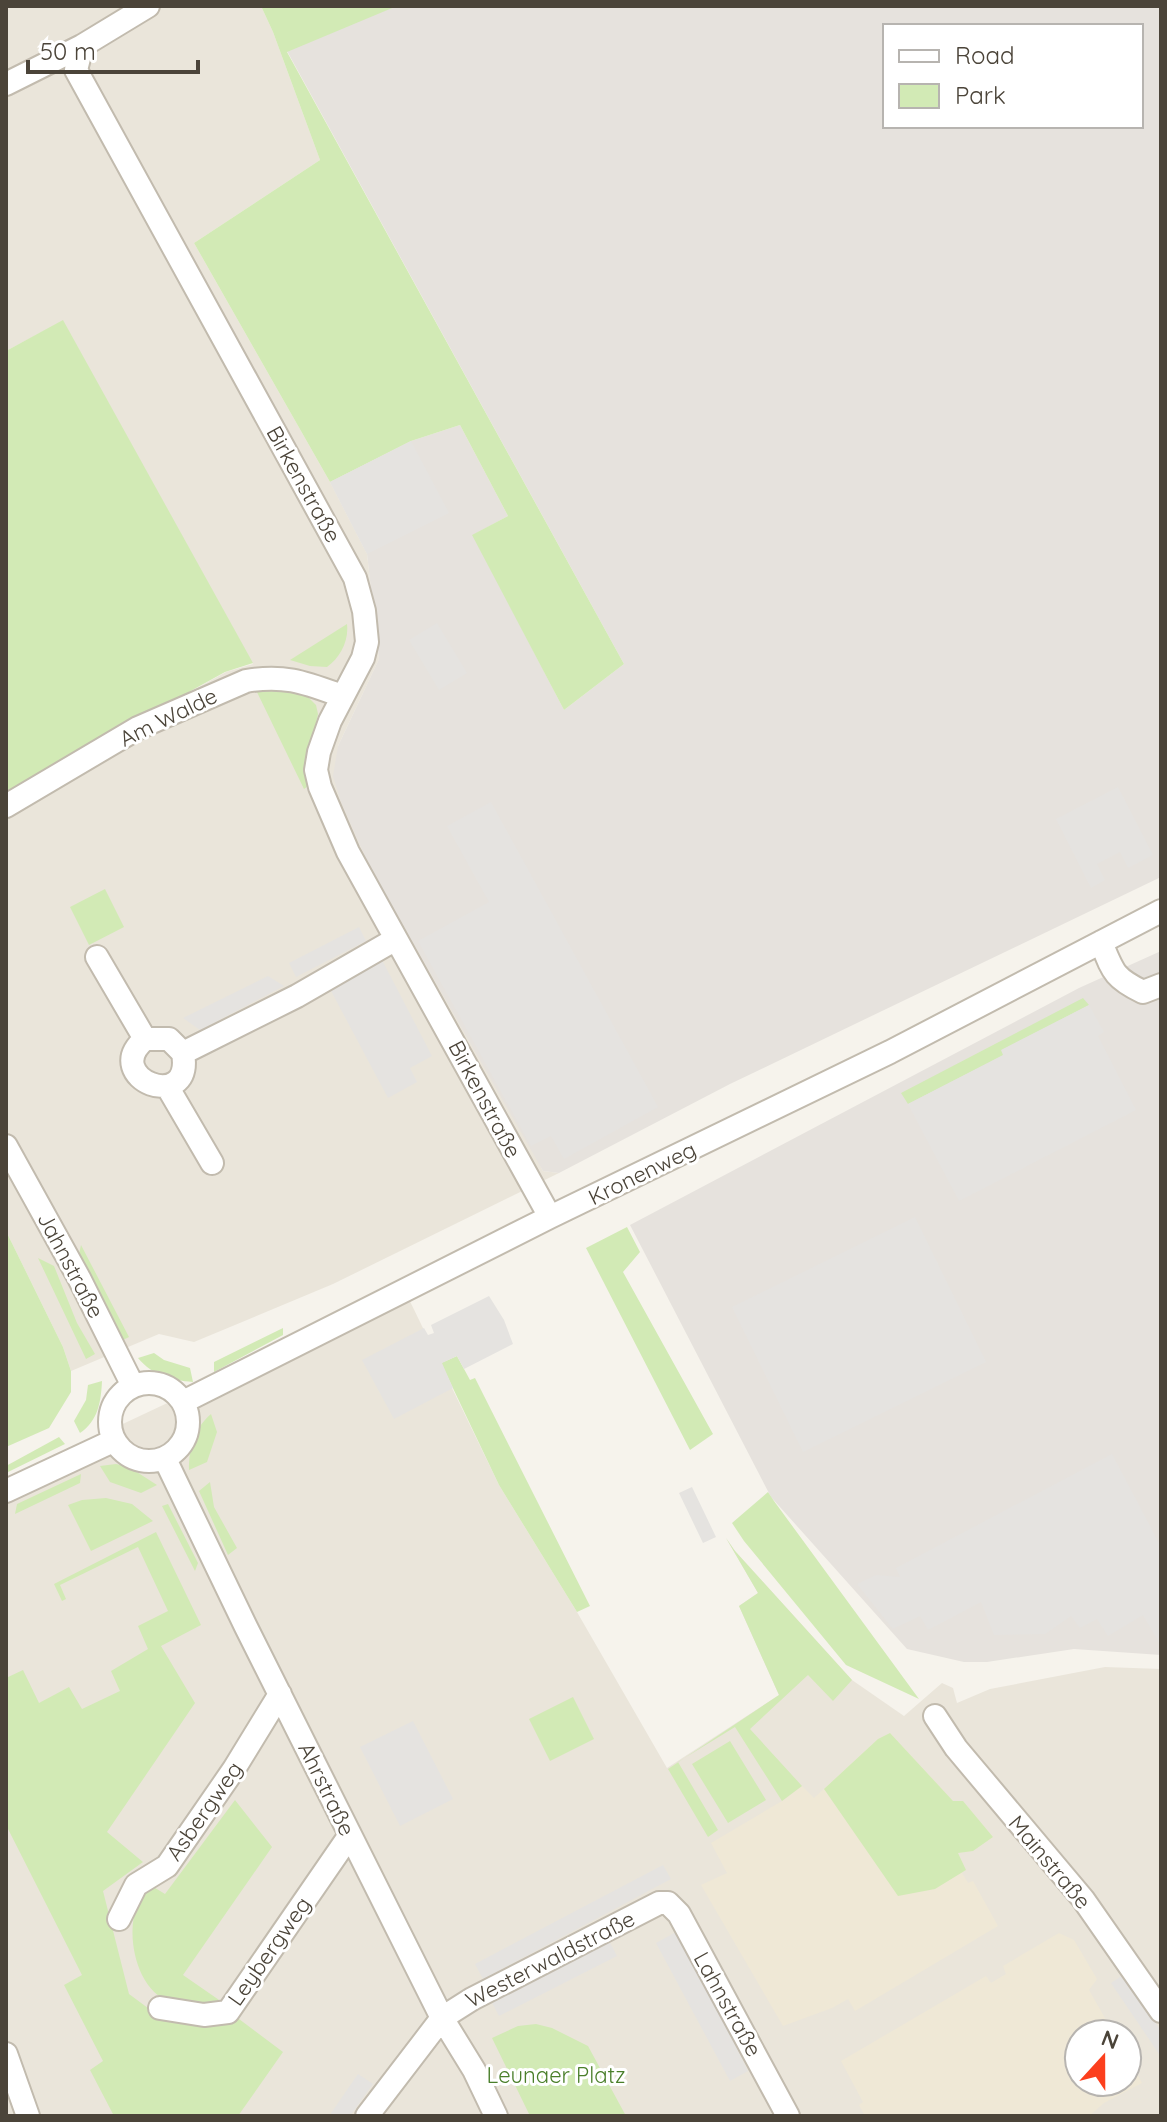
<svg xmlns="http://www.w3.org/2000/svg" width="1167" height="2122" viewBox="0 0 1167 2122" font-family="Quicksand,sans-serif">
<rect width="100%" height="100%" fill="#f6f3ec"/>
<!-- residential -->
<path fill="#eae5da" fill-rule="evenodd" d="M 6,6 L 261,6 L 273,32 L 320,160 L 194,243 L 330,482 L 367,554 L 379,659 L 338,746 L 543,1171 L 559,1173 L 333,1284 L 194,1342 L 159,1334 L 71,1371 L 63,1347 L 6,1231 L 6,793 L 226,672 L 253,664 L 63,321 L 6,351 Z
M 405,1291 L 499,1485 L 577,1612 L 667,1768 L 779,1695 L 739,1606 L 758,1593 L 726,1538 L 735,1551 L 852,1680 L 904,1716 L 942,1683 L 953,1688 L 957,1703 L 990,1689 L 1105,1667 L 1161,1669 L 1161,2116 L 6,2116 L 6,1479 ZM 1079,2034 L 1127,2034 L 1127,2082 L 1079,2082 Z"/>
<!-- industrial -->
<path fill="#e6e2dd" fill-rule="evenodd" d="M 283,6 L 1161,6 L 1161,877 L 730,1084 L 559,1173 L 543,1171 L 369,865 L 341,802 L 333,776 L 338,746 L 379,659 L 367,554 L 330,482 L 411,441 L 460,425 L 508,516 L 473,535 L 564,710 L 624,664 L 287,51 ZM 885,26 L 1141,26 L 1141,126 L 885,126 Z
M 1161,951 L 1161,1655 L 1074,1649 L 987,1662 L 964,1662 L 907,1649 L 771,1497 L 630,1225 L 1079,988 Z"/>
<!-- education -->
<path fill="#efe8d6" d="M 890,1733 L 953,1801 L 963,1801 L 993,1837 L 973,1851 L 958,1853 L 966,1870 L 962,1873 L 968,1883 L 973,1881 L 998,1926 L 855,2011 L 848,1999 L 832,2008 L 783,2026 L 701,1885 L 727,1873 L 711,1843 L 782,1801 L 802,1786 L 814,1798 L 878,1739 Z
M 1059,1933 L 1074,1940 L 1097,1979 L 1089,1990 L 1114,2034 L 1079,2034 L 1079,2082 L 1127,2082 L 1127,2056 L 1142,2083 L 1104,2103 L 1089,2116 L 865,2116 L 859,2105 L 863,2102 L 841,2061 L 986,1976 L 991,1983 L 1006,1974 L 1003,1966 Z"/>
<!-- green -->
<path fill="#d2eab5" d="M 261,6 L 397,6 L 287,52 L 624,664 L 564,710 L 472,535 L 508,516 L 460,425 L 411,441 L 330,482 L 194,243 L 320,160 L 273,32 Z
M 63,320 L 253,663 L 225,672 L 6,793 L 6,351 Z
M 347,624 C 349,641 340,658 327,667 L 310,666 L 290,660 Z
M 269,686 L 303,692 L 316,705 L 318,714 L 313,737 L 311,784 L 304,789 L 255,688 Z
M 105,889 L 124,927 L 89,945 L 70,907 Z
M 1083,998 L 1089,1005 L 1002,1050 L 1004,1055 L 908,1104 L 901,1093 Z
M 627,1227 L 640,1252 L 623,1272 L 713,1434 L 690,1450 L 586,1248 Z
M 6,1231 L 63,1347 L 71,1371 L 71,1392 L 49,1428 L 6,1447 Z
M 81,1245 L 129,1337 L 123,1340 L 79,1254 Z
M 38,1258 L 54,1266 L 77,1323 L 95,1354 L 86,1359 Z
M 283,1328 L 283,1335 L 214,1372 L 214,1362 Z
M 154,1353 L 164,1360 L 190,1368 L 193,1382 C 171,1380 153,1376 138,1358 Z
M 457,1356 L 470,1380 L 475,1378 L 590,1606 L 577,1612 L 499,1485 L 441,1363 Z
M 102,1381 C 101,1402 98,1421 80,1433 L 74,1421 L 86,1400 L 88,1385 Z
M 211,1414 L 217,1432 L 207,1462 L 189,1470 C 189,1447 194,1429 211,1414 Z
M 59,1437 L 65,1444 L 6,1473 L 6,1466 Z
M 116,1464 L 129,1467 L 157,1485 L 141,1493 L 110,1482 L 100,1466 Z
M 81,1474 L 80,1483 L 15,1514 L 17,1504 Z
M 210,1482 L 214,1507 L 237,1548 L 228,1555 L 199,1491 Z
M 768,1492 L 774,1501 L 919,1699 L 846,1665 L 744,1541 L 732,1523 Z
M 106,1498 L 132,1504 L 153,1521 L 91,1551 L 68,1505 L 82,1500 Z
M 168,1504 L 198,1563 L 195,1571 L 162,1506 Z
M 156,1532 L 201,1625 L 161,1646 L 195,1703 L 107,1832 L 143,1862 L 103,1891 L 129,1994 L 156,2014 L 211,2024 L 239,2019 L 283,2052 L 238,2116 L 114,2116 L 90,2070 L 103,2061 L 64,1985 L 82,1975 L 6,1825 L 6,1678 L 23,1670 L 39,1703 L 69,1687 L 82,1709 L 120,1691 L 111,1671 L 148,1649 L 138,1626 L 168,1611 L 138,1547 L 60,1585 L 66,1599 L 62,1601 L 54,1584 Z
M 726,1538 L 735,1551 L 852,1680 L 833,1701 L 808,1675 L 750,1729 L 802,1786 L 782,1801 L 735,1727 L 678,1762 L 718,1830 L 708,1837 L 668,1769 L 779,1695 L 739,1606 L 758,1593 Z
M 573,1697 L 594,1739 L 550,1761 L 529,1719 Z
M 890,1733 L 953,1801 L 963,1801 L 993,1837 L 973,1851 L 958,1853 L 966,1870 L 935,1889 L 898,1896 L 824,1789 L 878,1739 Z
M 730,1741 L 766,1800 L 728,1823 L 692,1764 Z
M 235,1800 L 272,1847 L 183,1975 L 222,2002 L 214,2007 C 201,2005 184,2006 171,2002 C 137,1992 125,1935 137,1906 C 140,1899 147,1892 152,1886 L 165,1894 Z
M 536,2024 L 552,2028 L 588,2046 L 626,2116 L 530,2116 L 492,2038 L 518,2026 Z"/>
<!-- parking -->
<path fill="#e5e3e0" d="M 411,441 L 449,513 L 367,554 L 330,482 Z
M 437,623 L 467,673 L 439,690 L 409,640 Z
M 1118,787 L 1153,855 L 1128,868 L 1120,852 L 1097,864 L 1105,880 L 1091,888 L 1056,819 Z
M 491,802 L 658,1107 L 564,1159 L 551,1136 L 531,1146 L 418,941 L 489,902 L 447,826 Z
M 359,927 L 366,941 L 296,977 L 289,963 Z
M 382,960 L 432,1056 L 410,1068 L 417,1082 L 388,1098 L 330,989 Z
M 268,976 L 284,986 L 200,1030 L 183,1018 Z
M 1089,1005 L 1104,1032 L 1098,1036 L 1136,1110 L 959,1201 L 908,1104 L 1003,1055 L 1001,1050 Z
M 915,1217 L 986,1362 L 803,1452 L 732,1307 Z
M 489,1296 L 504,1320 L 513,1344 L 464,1369 L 457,1356 L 442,1363 L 453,1388 L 394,1419 L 362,1360 L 424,1328 L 428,1335 L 434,1333 L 431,1325 Z
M 1112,1454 L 1161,1547 L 1161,1646 L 1143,1615 L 1108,1636 L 1097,1619 L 1080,1628 L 1071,1616 L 1045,1634 L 994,1635 L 981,1602 L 928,1630 L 920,1616 L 893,1629 L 857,1584 L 876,1575 L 900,1577 L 896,1568 Z
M 692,1487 L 716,1537 L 703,1543 L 679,1493 Z
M 413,1721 L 453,1799 L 400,1826 L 360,1747 Z
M 663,1865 L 671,1879 L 483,1979 L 475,1964 Z
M 678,1931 L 748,2071 L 730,2081 L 656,1943 Z
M 607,1937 L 617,1956 L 499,2016 L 489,1997 Z
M 1123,1975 L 1161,2031 L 1161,2057 L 1111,1983 Z
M 358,2074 L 373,2084 L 350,2116 L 329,2116 Z"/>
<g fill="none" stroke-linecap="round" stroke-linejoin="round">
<defs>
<path id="minor" d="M 82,46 L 76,70 L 355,578 L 364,611 L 367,642 L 363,658 L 330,721 L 319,752 L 316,770 L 320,787 L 348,852 L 550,1217
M 6,84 L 82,46 L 148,6
M 6,806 L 138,728 L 246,681 C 285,674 306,683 342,696
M 1101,942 C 1113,972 1114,978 1143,992 L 1161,985
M 97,957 L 145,1039
M 183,1053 L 169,1039 L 145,1039 C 99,1078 194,1115 183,1053 L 297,996 L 396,939
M 167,1086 L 212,1163
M 6,1146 L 79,1278 L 133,1386
M110 1422a39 39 0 1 1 78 0a39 39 0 1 1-78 0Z
M 183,1402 L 550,1217 L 890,1052 L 1161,911
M 165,1459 L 246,1627 L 442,2018 L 474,2070 L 496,2116
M 6,1491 L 113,1441
M 935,1716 L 956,1748 L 1083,1899 L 1161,2011
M 119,1919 L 136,1885 L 167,1866 L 234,1769 L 280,1694
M 160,2008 L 204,2015 L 228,2012 L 350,1835
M 6,2054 L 28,2116
M 367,2116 L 442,2018 L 472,1999 L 659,1903 L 668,1903 L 679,1914 L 788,2116"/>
</defs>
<!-- minor casing -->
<use href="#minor" stroke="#c2bbae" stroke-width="26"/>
<!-- minor -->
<use href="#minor" stroke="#fff" stroke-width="22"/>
</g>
<g text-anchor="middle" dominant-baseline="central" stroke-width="6" stroke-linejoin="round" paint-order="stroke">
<!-- street labels -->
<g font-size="22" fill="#4b4439" stroke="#fff">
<text transform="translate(304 484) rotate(61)">Birkenstraße</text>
<text transform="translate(168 717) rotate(-26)">Am Walde</text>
<text transform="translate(485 1099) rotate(62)">Birkenstraße</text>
<text transform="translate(642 1173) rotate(-26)">Kronenweg</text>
<text transform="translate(71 1265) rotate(62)">Jahnstraße</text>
<text transform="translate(327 1789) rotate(64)">Ahrstraße</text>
<text transform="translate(204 1811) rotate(-55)">Asbergweg</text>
<text transform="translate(1050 1862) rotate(50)">Mainstraße</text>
<text transform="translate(269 1951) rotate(-55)">Leybergweg</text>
<text transform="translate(550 1959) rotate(-27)">Westerwaldstraße</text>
<text transform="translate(728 2004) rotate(61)">Lahnstraße</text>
</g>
<!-- park labels -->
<g font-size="22" fill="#4a7f2a" stroke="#fff">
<text x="556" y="2075">Leunaer Platz</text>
</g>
</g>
<!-- border -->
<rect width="1167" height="2122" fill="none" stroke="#4b4439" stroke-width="16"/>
<!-- legend -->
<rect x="883" y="24" width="260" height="104" fill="#ffffff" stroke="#b7b4b0" stroke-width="2"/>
<rect x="899" y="50" width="40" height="12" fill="#ffffff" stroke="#b7b4b0" stroke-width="2"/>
<text x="955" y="64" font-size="24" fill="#4b4439">Road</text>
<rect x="899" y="84" width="40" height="24" fill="#d2eab5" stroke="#b7b4b0" stroke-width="2"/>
<text x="955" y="104" font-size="24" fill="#4b4439">Park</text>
<!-- north arrow -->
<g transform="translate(1103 2058) rotate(21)"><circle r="38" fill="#ffffff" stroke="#b7b4b0" stroke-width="2"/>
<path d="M0-6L14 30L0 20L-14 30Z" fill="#fc3f1d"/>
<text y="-12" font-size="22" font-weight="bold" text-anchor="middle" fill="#4b4439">N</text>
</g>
<!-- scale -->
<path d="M28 60v12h170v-12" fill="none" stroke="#4b4439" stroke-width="4"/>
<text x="40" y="60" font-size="24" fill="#4b4439" stroke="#ffffff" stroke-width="6" paint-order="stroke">50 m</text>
</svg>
